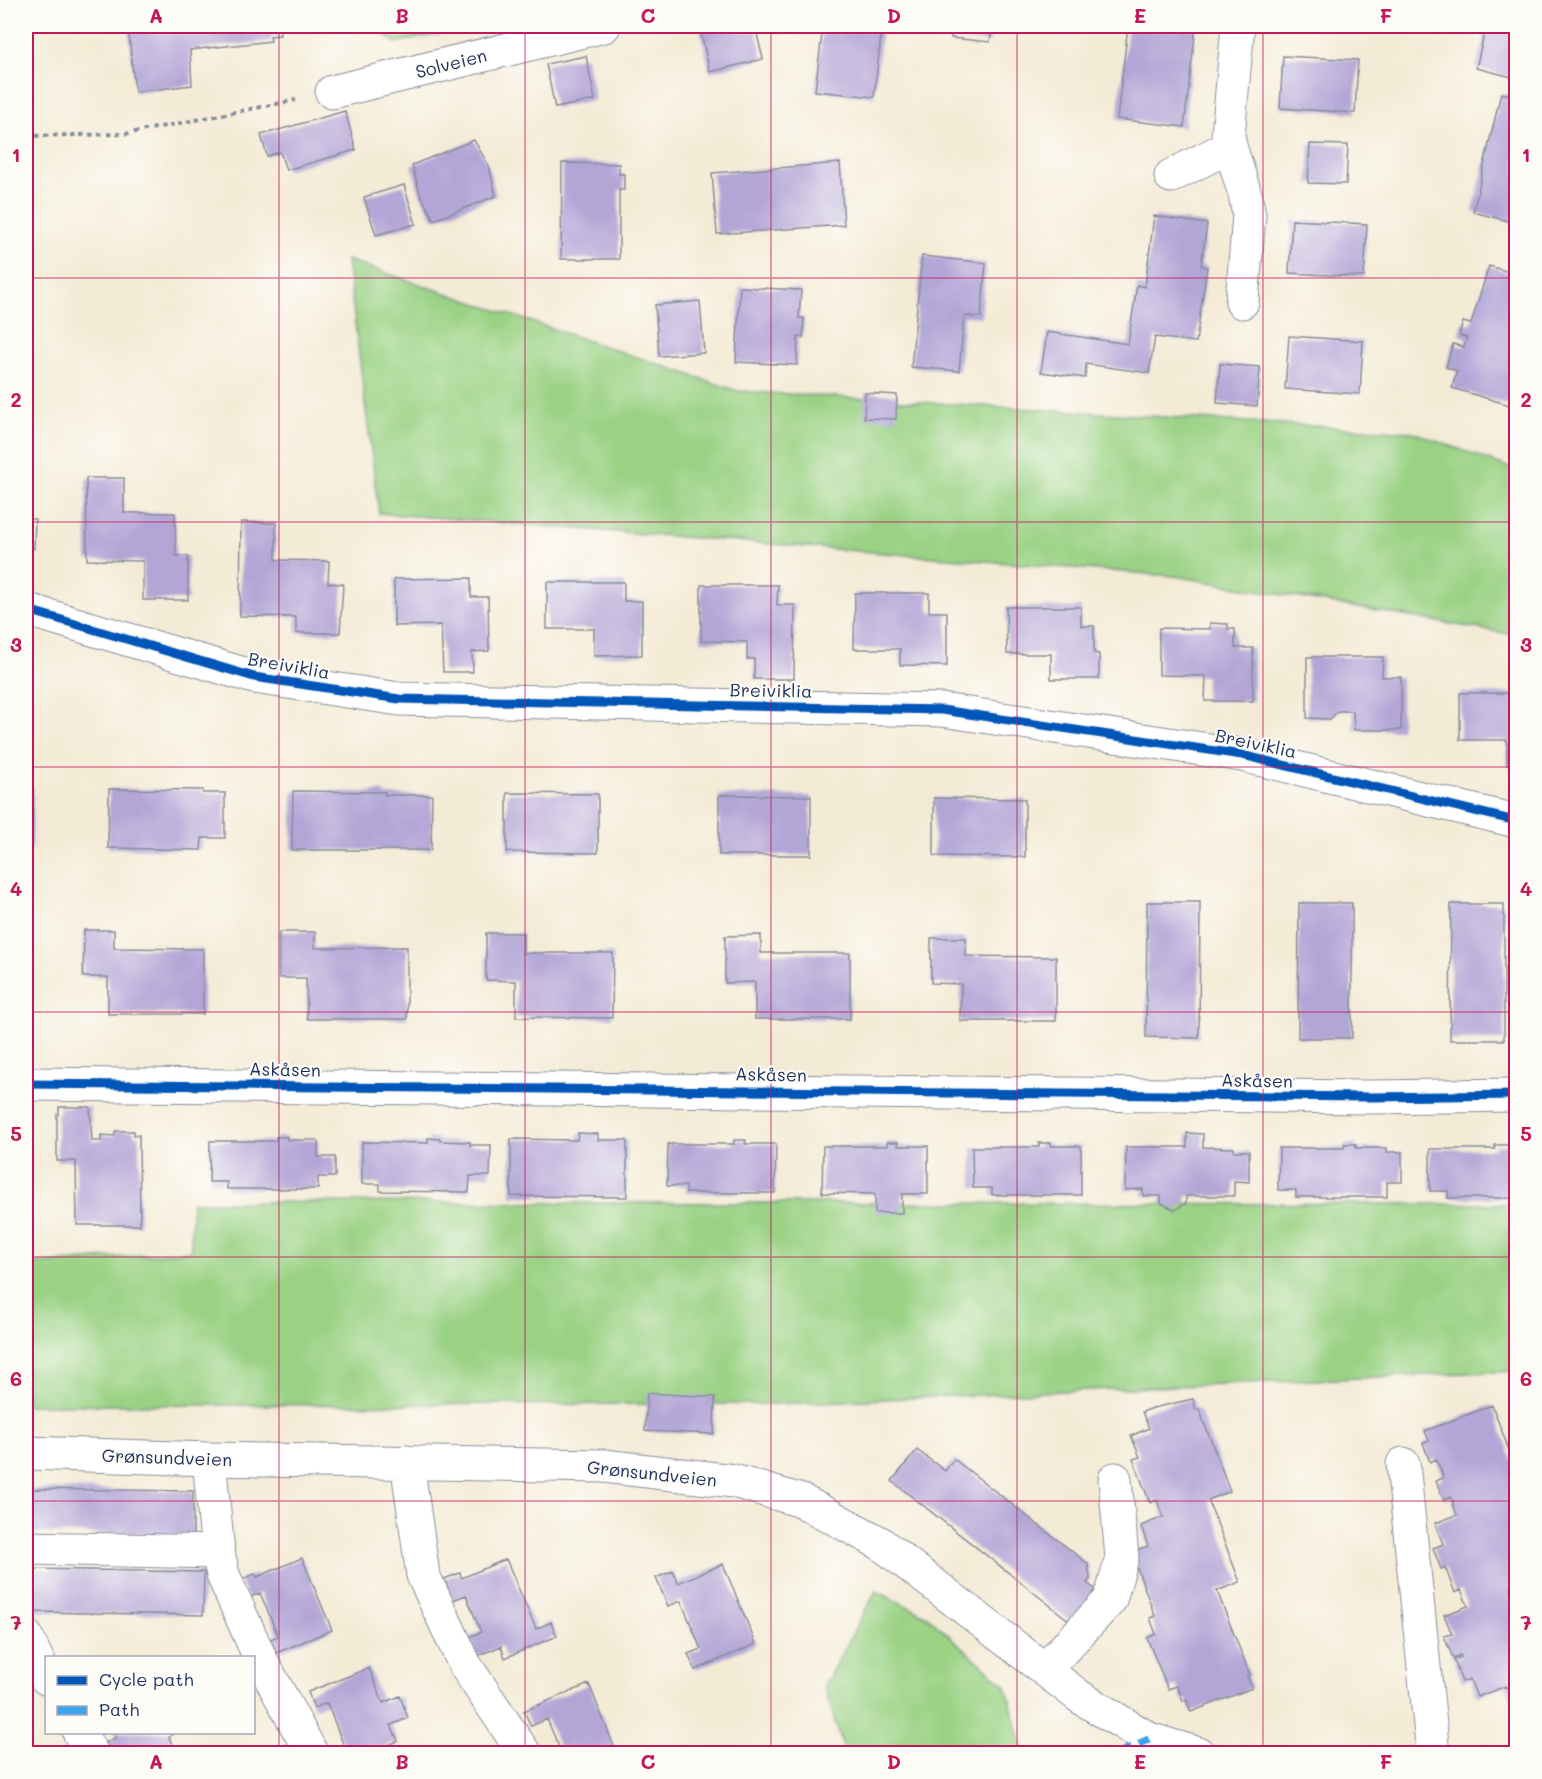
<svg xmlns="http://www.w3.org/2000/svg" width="1542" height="1779" viewBox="0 0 1542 1779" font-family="Mali,sans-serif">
<rect width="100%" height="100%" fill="#fdfcf7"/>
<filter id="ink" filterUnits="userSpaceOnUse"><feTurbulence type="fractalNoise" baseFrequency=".0167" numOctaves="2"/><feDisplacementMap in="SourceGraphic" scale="12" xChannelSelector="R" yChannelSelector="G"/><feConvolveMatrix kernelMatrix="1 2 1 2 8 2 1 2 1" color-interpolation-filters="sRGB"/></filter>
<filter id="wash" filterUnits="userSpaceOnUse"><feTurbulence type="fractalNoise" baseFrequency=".008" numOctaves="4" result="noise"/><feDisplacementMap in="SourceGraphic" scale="24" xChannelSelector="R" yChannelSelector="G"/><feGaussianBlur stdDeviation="1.35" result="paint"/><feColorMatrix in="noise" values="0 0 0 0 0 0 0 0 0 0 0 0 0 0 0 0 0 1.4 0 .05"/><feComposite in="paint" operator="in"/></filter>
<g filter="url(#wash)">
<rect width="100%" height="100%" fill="#f4ebd6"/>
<!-- green -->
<path fill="#9ad284" stroke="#5a8071" stroke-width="1.5" d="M 373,26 L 475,26 L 396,43 Z
M 347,260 L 738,391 L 1413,432 L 1516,470 L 1516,635 L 1174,576 L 379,513 Z
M 192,1202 L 1516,1204 L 1516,1371 L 774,1404 L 26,1405 L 26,1265 L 191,1251 Z
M 876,1591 L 927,1616 L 1006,1686 L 1024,1753 L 845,1753 L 824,1686 Z"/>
<g id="blocks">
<!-- building -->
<path fill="#b2a6d7" d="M 128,26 L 279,26 L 280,35 L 270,36 L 271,41 L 190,50 L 192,85 L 135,92 Z
M 715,26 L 755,26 L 763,59 L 710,72 L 700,29 Z
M 823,26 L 882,26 L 874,97 L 815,91 Z
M 952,26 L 992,26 L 990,42 L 951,38 Z
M 1128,26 L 1196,26 L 1184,127 L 1117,119 Z
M 1486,26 L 1516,34 L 1516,78 L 1476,68 Z
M 586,56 L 595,100 L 555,108 L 546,64 Z
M 1283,56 L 1358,60 L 1355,113 L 1280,108 Z
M 1501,93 L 1516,96 L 1516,223 L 1473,212 Z
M 345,111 L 356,150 L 286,170 L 280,152 L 267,156 L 261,135 Z
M 474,140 L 489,166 L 496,196 L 434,220 L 420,194 L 412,165 Z
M 1310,144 L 1348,145 L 1346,184 L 1308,183 Z
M 562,163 L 619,164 L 619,174 L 624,174 L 624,190 L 619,190 L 619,259 L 561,259 Z
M 840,163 L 844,225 L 717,234 L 712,173 Z
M 404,185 L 416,224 L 376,235 L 364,197 Z
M 1154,216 L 1207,224 L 1201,266 L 1207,267 L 1196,342 L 1155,337 L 1149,373 L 1086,364 L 1085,378 L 1041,372 L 1047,332 L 1128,344 L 1137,285 L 1145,287 Z
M 1292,220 L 1367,224 L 1364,277 L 1289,273 Z
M 922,256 L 986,263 L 981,317 L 964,316 L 959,371 L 911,367 Z
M 1489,266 L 1516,274 L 1516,407 L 1452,388 L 1457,371 L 1446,367 L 1453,344 L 1464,347 L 1467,338 L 1459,335 L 1463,322 L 1471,324 Z
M 740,287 L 801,290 L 799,318 L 804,318 L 803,337 L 798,337 L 797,365 L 736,362 Z
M 700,301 L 704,353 L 659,356 L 655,305 Z
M 1289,336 L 1363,341 L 1360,394 L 1285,389 Z
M 1220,364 L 1260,367 L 1257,406 L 1217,403 Z
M 865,393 L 897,395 L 896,419 L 864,418 Z
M 86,478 L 124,478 L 124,513 L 175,513 L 176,556 L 188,556 L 188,600 L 143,600 L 143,561 L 87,560 Z
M 26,519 L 35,519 L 34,549 L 26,548 Z
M 241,522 L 276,523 L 276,560 L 329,561 L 328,583 L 343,584 L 340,633 L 296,633 L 296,617 L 240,616 Z
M 471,578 L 471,597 L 488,597 L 489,651 L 472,652 L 473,672 L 443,672 L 441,625 L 394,626 L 394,579 Z
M 547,582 L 624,582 L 624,601 L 642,601 L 642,655 L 594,656 L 594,629 L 547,629 Z
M 701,585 L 778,585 L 777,605 L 795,605 L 794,679 L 754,679 L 754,659 L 747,659 L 747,642 L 701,641 Z
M 855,593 L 929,593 L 929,612 L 947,612 L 947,666 L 900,665 L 900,649 L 854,649 Z
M 1006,607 L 1081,607 L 1081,626 L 1094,626 L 1094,653 L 1099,654 L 1099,679 L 1051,679 L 1051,654 L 1007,654 Z
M 1210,623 L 1228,624 L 1228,629 L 1235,629 L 1235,648 L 1253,648 L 1253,701 L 1205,701 L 1206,676 L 1159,675 L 1159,628 L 1210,629 Z
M 1307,657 L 1383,657 L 1382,677 L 1401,677 L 1401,730 L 1354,730 L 1353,711 L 1338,711 L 1330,719 L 1307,718 Z
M 1460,693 L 1516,693 L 1516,765 L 1507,765 L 1507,740 L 1460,740 Z
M 26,789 L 33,789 L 32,848 L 26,848 Z
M 109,789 L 203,790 L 203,793 L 225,793 L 225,838 L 202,838 L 201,850 L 108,848 Z
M 293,791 L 385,792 L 385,795 L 432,795 L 431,850 L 292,850 Z
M 507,793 L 598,794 L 598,853 L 507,852 Z
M 719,795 L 811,796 L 811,855 L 719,855 Z
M 934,798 L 1025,799 L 1025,857 L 934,856 Z
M 1147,902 L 1200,902 L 1199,1038 L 1146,1037 Z
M 1299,903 L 1352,903 L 1352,1038 L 1298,1038 Z
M 1451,904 L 1504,904 L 1504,1040 L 1450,1040 Z
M 84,930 L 114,930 L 114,948 L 203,949 L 203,1014 L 108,1014 L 108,977 L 83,977 Z
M 279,932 L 315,932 L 315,948 L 407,947 L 407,1019 L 307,1019 L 306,978 L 279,978 Z
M 486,933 L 523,933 L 523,953 L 613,953 L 612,1018 L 516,1017 L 516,981 L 486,980 Z
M 761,935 L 761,953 L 850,953 L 850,1019 L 755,1019 L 755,982 L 725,983 L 725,936 Z
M 931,938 L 966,938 L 966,956 L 1056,957 L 1056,1021 L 960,1021 L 961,984 L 931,983 Z
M 59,1107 L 90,1107 L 92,1141 L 101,1141 L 101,1135 L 115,1136 L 115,1131 L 134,1131 L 134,1136 L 139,1135 L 140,1225 L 77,1225 L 76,1161 L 57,1161 L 57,1114 L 59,1114 Z
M 578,1133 L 598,1134 L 598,1140 L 627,1140 L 627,1197 L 511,1196 L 511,1139 L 577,1140 Z
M 1187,1133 L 1203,1134 L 1203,1147 L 1234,1148 L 1234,1151 L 1249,1151 L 1249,1182 L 1234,1181 L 1234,1196 L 1186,1196 L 1186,1203 L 1175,1210 L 1161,1203 L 1161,1196 L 1143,1196 L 1143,1189 L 1125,1190 L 1126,1147 L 1187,1147 Z
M 276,1137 L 287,1137 L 287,1140 L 318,1140 L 318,1157 L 335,1157 L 335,1177 L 318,1177 L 318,1189 L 227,1189 L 227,1182 L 209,1182 L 210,1141 L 276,1141 Z
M 428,1138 L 440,1139 L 440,1141 L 470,1142 L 470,1145 L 491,1145 L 490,1176 L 470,1176 L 469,1192 L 380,1191 L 380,1184 L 362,1184 L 362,1142 L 428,1143 Z
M 734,1140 L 746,1140 L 745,1144 L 776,1144 L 775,1193 L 686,1193 L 686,1186 L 667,1186 L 668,1144 L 734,1144 Z
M 887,1142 L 898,1142 L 898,1146 L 928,1146 L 928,1194 L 902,1194 L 902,1213 L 875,1213 L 875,1194 L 822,1193 L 823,1146 L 887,1146 Z
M 1039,1143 L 1051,1143 L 1051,1146 L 1081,1146 L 1081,1195 L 992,1195 L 992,1188 L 973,1188 L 972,1147 L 1039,1147 Z
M 1344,1144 L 1356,1144 L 1356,1148 L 1387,1148 L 1387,1152 L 1402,1152 L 1402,1182 L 1387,1182 L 1387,1197 L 1296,1197 L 1296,1190 L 1278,1190 L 1279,1148 L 1344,1148 Z
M 1495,1145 L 1508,1145 L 1508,1149 L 1516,1149 L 1516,1198 L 1448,1198 L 1448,1191 L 1430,1191 L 1430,1149 L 1495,1149 Z
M 647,1393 L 715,1397 L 714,1434 L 645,1431 Z
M 1193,1399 L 1196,1410 L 1199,1409 L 1230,1491 L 1208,1500 L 1240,1582 L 1217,1591 L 1250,1675 L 1247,1676 L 1252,1688 L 1191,1712 L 1186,1699 L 1183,1701 L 1177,1686 L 1168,1689 L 1147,1638 L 1156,1634 L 1150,1618 L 1155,1616 L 1131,1552 L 1148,1546 L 1141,1526 L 1163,1517 L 1157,1500 L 1150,1503 L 1133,1459 L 1140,1457 L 1131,1436 L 1149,1428 L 1142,1412 L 1153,1408 Z
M 1492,1405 L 1516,1469 L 1516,1491 L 1515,1492 L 1516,1516 L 1510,1518 L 1516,1534 L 1516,1586 L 1511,1588 L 1516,1602 L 1516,1711 L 1506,1686 L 1477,1697 L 1470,1679 L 1462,1682 L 1454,1660 L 1461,1657 L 1460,1655 L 1453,1658 L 1444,1636 L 1452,1634 L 1444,1615 L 1468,1606 L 1461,1590 L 1455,1593 L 1445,1567 L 1441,1569 L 1433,1548 L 1443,1544 L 1435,1523 L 1457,1515 L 1451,1497 L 1444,1500 L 1436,1481 L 1443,1478 L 1442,1473 L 1436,1459 L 1430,1462 L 1423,1443 L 1429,1441 L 1425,1431 Z
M 917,1450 L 945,1471 L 954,1459 L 1088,1564 L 1090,1579 L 1087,1583 L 1096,1590 L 1071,1622 L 892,1481 Z
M 26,1489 L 193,1491 L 193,1535 L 26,1533 Z
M 302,1558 L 332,1630 L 271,1655 L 265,1641 L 278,1636 L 269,1614 L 260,1593 L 248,1598 L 240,1580 L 255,1574 L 257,1577 Z
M 506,1559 L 536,1629 L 551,1622 L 557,1636 L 505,1658 L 501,1646 L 477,1656 L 469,1637 L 481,1632 L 474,1615 L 466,1595 L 453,1600 L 444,1579 L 460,1573 L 462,1578 Z
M 723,1564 L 756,1644 L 695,1670 L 688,1654 L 701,1649 L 681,1601 L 668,1606 L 656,1578 L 673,1571 L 678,1583 Z
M 32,1569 L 204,1572 L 203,1615 L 31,1612 Z
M 369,1668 L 383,1703 L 400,1696 L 408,1718 L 391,1725 L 398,1741 L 367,1754 L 328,1754 L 327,1752 L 344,1746 L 327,1703 L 314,1708 L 308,1692 Z
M 589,1684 L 617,1754 L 562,1754 L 547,1719 L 531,1726 L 524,1711 Z
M 114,1732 L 171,1732 L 172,1735 L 169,1737 L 174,1750 L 164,1754 L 108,1754 L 104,1743 L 116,1738 Z"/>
</g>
</g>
<g filter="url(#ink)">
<use href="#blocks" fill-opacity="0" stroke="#888d9a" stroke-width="1.5"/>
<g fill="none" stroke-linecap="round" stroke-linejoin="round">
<defs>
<path id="minor" d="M 1238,26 L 1228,135 L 1230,146 L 1245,194 L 1249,215 L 1242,302
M 332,92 L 604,26
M 1171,176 L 1230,146
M 26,611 L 35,612 L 254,677 L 399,699 L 942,710 L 1242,755 L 1516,821
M 26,1084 L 1372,1097 L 1516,1095
M 26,1453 L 209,1459 L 604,1466 L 734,1481 L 802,1501 L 880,1543 L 1080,1697 L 1149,1739 L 1199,1754
M 209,1459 L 218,1552 L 223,1575 L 260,1658 L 312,1754
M 407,1462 L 423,1575 L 465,1665 L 525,1754
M 1403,1464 L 1433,1754
M 26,1548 L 218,1552
M 26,1636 L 46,1678
M 1045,1669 L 1110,1600 L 1122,1558 L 1115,1479
M 79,1732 L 92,1754"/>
</defs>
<!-- minor casing -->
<use href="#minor" stroke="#888d9a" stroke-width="35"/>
<!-- path -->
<path stroke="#888d9a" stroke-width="4" stroke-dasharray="4.5 4.5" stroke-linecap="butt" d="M 26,136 L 125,134 L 296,100"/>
<!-- minor -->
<use href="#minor" stroke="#fff" stroke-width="33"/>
<!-- quiet -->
<path stroke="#3da3ed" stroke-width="8" stroke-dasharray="15 8" stroke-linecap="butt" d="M 1118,1754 L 1149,1739"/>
<defs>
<path id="cycleway" d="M 26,611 L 35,612 L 254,677 L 399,699 L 942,710 L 1242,755 L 1516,821
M 26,1084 L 1372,1097 L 1516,1095"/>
</defs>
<!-- cycleway casing -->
<use href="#cycleway" stroke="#fdfcf7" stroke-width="13"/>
<!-- cycleway -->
<use href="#cycleway" stroke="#0057b8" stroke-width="9"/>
</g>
</g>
<!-- grid -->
<path fill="none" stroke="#c2185b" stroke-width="1.5" stroke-opacity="0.55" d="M 279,26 L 279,1754M 525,26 L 525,1754M 771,26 L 771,1754M 1017,26 L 1017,1754M 1263,26 L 1263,1754M 26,278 L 1516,278M 26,522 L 1516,522M 26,767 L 1516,767M 26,1012 L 1516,1012M 26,1257 L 1516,1257M 26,1501 L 1516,1501"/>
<g text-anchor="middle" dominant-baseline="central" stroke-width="4.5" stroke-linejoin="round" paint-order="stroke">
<!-- street labels -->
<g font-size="18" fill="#1b2f5e" stroke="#fdfcf7">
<text transform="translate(451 63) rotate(-14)">Solveien</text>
<text transform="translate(289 665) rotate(10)">Breiviklia</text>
<text transform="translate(771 690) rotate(1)">Breiviklia</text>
<text transform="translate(1256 743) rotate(12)">Breiviklia</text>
<text transform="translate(285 1069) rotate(1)">Askåsen</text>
<text transform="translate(771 1074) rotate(1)">Askåsen</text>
<text transform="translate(1257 1080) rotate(1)">Askåsen</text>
<text transform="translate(167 1457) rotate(2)">Grønsundveien</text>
<text transform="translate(652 1473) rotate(6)">Grønsundveien</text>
</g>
</g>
<!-- margin -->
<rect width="1542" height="1779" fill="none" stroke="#fdfcf7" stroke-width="66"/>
<!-- legend -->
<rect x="45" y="1656" width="210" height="78" fill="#fdfcf7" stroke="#a3aaba" stroke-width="1.5"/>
<rect x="57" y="1676" width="30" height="9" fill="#0057b8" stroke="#a3aaba" stroke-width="1.5"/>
<text x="99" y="1686" font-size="18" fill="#1b2f5e">Cycle path</text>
<rect x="57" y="1706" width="30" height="9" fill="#3da3ed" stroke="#a3aaba" stroke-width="1.5"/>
<text x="99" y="1716" font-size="18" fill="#1b2f5e">Path</text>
<rect x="33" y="33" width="1476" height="1713" fill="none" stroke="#c2185b" stroke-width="2"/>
<g font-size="20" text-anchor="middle" font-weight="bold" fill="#c2185b">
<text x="156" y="23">A</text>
<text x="402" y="23">B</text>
<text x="648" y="23">C</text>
<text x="894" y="23">D</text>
<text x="1140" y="23">E</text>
<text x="1386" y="23">F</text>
<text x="16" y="162">1</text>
<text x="1526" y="162">1</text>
<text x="16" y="407">2</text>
<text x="1526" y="407">2</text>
<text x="16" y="652">3</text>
<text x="1526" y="652">3</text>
<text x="16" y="896">4</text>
<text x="1526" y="896">4</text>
<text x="16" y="1141">5</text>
<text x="1526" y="1141">5</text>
<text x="16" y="1386">6</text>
<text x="1526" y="1386">6</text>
<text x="16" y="1630">7</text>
<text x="1526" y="1630">7</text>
<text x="156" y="1769">A</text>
<text x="402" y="1769">B</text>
<text x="648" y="1769">C</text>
<text x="894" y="1769">D</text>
<text x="1140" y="1769">E</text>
<text x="1386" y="1769">F</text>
</g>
</svg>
